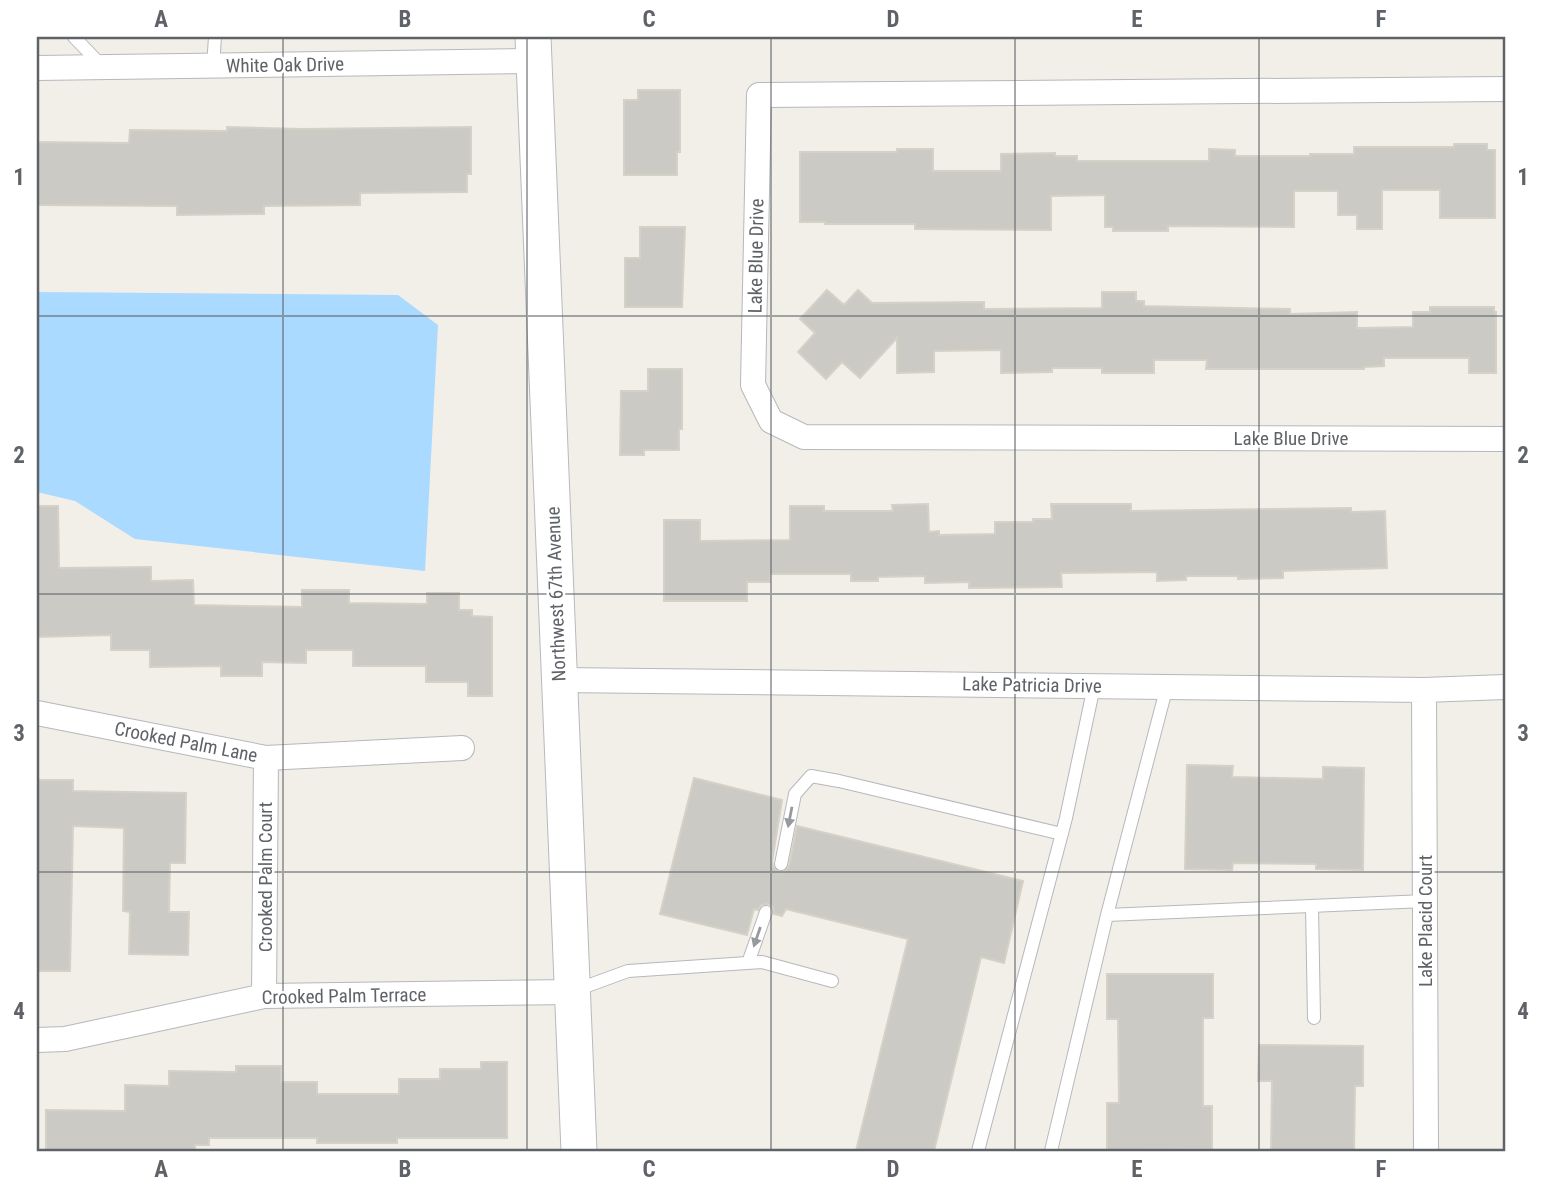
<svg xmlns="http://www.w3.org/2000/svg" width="1542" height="1188" viewBox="0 0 1542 1188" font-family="'Roboto Condensed',sans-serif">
<rect width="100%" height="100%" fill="#f1efe8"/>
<!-- water -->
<path fill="#aadaff" d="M 37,292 L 398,295 L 438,325 L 425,571 L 135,539 L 75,501 L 37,492 Z"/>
<!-- building -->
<path fill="#cccac5" stroke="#d6d1c6" stroke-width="2" d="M 638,90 L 680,90 L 680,152 L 677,152 L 677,175 L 624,175 L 624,100 L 638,100 Z
M 227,127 L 302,129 L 471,127 L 471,174 L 467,174 L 467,192 L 360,193 L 360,205 L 264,206 L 264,214 L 177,215 L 177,206 L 37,205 L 37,142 L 129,143 L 130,130 L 227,131 Z
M 1454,144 L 1487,144 L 1487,150 L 1495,150 L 1495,218 L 1440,218 L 1440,190 L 1382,190 L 1382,229 L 1357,229 L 1357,215 L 1338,215 L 1338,191 L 1294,191 L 1294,227 L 1168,226 L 1168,231 L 1113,231 L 1113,227 L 1105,227 L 1105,195 L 1051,196 L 1051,230 L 915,229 L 915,224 L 825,224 L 825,222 L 800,222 L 800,152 L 897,152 L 897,149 L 933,149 L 933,171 L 1001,171 L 1001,154 L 1055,153 L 1055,156 L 1077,156 L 1077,161 L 1209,161 L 1209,149 L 1235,150 L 1235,156 L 1310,156 L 1310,154 L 1354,154 L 1354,147 L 1454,147 Z
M 640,227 L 685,227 L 682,307 L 625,307 L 625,258 L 640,258 Z
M 827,290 L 844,305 L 858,290 L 872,303 L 984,302 L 984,309 L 1102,308 L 1102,292 L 1136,292 L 1136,301 L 1144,301 L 1144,306 L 1290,309 L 1290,314 L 1357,312 L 1357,328 L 1413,327 L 1413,312 L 1430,312 L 1430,307 L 1494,307 L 1494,312 L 1496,312 L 1496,373 L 1469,373 L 1469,358 L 1384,358 L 1384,366 L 1364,367 L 1364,369 L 1206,369 L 1207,360 L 1154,360 L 1154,373 L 1102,373 L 1102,368 L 1052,368 L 1052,372 L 1001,373 L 1001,350 L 934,351 L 934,372 L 897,373 L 897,338 L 860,378 L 842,362 L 826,379 L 798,352 L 815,333 L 800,319 Z
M 648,369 L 682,369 L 682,429 L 679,429 L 679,450 L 644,450 L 644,455 L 620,455 L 621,391 L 648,391 Z
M 928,504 L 929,532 L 939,531 L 939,535 L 995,534 L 995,522 L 1033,522 L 1033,519 L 1052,519 L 1051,504 L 1131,504 L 1131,511 L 1351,508 L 1351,512 L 1385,511 L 1387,568 L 1283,571 L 1283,578 L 1238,579 L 1238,576 L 1186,576 L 1186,580 L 1157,581 L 1157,572 L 1061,573 L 1062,587 L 969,588 L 969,582 L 925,583 L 925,576 L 878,577 L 878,581 L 851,581 L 851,574 L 770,574 L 770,582 L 747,582 L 747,601 L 664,601 L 664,520 L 700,520 L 700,541 L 790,540 L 790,506 L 824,506 L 824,511 L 893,511 L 892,505 Z
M 37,506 L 58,506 L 59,568 L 151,567 L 151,581 L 193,580 L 194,605 L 302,607 L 302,590 L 349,590 L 349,603 L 427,604 L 427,593 L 459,593 L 459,610 L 472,610 L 472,616 L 492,617 L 492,696 L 468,696 L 468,682 L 426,682 L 426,666 L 353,666 L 353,650 L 306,650 L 306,663 L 262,662 L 262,676 L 221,676 L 221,666 L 150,667 L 150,650 L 111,650 L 111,635 L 37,637 Z
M 1187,765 L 1233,766 L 1232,777 L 1323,779 L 1323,767 L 1364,768 L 1363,870 L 1316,869 L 1316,864 L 1233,863 L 1232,870 L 1185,869 Z
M 694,778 L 782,800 L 772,862 L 773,867 L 779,872 L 784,872 L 789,866 L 797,826 L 1023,881 L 1004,963 L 981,957 L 934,1151 L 856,1151 L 908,939 L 786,909 L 782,916 L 774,914 L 773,907 L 768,904 L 761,905 L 758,910 L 754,909 L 747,935 L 660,914 Z
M 37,780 L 73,780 L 73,791 L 186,793 L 185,863 L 170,863 L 169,912 L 189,912 L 188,955 L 129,954 L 130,912 L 123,911 L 124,828 L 73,826 L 70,971 L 37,971 Z
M 1107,974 L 1213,974 L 1213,1018 L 1203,1018 L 1203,1106 L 1212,1106 L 1212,1149 L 1107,1150 L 1107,1103 L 1119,1103 L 1118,1019 L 1107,1019 Z
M 1259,1045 L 1363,1046 L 1363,1086 L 1355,1086 L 1354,1151 L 1271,1151 L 1272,1081 L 1258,1081 Z
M 481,1062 L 507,1062 L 507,1138 L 397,1138 L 397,1143 L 317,1143 L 317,1138 L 209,1138 L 209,1145 L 195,1145 L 195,1151 L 46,1151 L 46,1110 L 125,1111 L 125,1085 L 169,1086 L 169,1071 L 236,1072 L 236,1066 L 281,1066 L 281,1082 L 317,1082 L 317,1094 L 399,1094 L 399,1079 L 440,1079 L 440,1069 L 481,1069 Z"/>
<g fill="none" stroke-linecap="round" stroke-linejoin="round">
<defs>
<path id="lane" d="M 74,37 L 103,67
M 213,66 L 215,37
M 1167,686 L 1107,915 L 1425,901
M 781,864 L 795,794 L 811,776 L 839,781 L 1062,834
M 1312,906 L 1314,1018
M 748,963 L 766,912
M 576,990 L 628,971 L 762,962 L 832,981
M 978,1151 L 1066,818 L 1094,686
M 1051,1151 L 1107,915"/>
<path id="street" d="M 37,68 L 533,61
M 1505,89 L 759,95 L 753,385 L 771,421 L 804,437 L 1505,439
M 560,680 L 1424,690 L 1505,687
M 1424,690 L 1426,1151
M 37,713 L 266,758 L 462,748
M 264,996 L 266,758
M 37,1040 L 65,1039 L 264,996 L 571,992"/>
<path id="secondary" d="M 533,37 L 579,1151"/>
</defs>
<!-- lane casing -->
<use href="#lane" stroke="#b5b8bc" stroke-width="14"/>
<!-- street casing -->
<use href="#street" stroke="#b5b8bc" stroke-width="26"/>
<!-- secondary casing -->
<use href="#secondary" stroke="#b6babf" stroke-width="37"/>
<!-- lane -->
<use href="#lane" stroke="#fff" stroke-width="12"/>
<!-- street -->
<use href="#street" stroke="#fff" stroke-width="24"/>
<!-- secondary -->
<use href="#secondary" stroke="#fff" stroke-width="35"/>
</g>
<!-- one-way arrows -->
<defs><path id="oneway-solid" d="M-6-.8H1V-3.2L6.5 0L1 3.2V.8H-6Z" transform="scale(1.75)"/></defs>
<g fill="#979a9d">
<use href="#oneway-solid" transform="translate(790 817) rotate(101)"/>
<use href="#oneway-solid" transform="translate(757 937) rotate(109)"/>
</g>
<!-- grid -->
<path fill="none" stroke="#5f6368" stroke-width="2" stroke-opacity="0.55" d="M 283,37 L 283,1151M 527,37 L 527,1151M 771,37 L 771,1151M 1015,37 L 1015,1151M 1259,37 L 1259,1151M 37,316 L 1505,316M 37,594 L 1505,594M 37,872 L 1505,872"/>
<g text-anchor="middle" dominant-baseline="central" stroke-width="5" stroke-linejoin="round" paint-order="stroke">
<!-- street labels -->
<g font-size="19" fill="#5f6368" stroke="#fff">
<text transform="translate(285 65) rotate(-1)">White Oak Drive</text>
<text transform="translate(756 256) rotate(-89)">Lake Blue Drive</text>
<text x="1291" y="438">Lake Blue Drive</text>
<text transform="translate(556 594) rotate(-92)">Northwest 67th Avenue</text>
<text transform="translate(1032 685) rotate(1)">Lake Patricia Drive</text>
<text transform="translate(186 742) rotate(11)">Crooked Palm Lane</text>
<text transform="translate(265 877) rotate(-90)">Crooked Palm Court</text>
<text transform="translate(1425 921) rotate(-90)">Lake Placid Court</text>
<text transform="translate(344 996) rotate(-1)">Crooked Palm Terrace</text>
</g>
</g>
<!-- border -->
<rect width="1542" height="1188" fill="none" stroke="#ffffff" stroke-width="77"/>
<rect x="38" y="38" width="1466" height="1112" fill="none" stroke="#5f6368" stroke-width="2.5"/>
<g font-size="23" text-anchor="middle" font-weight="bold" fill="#5f6368">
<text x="161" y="27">A</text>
<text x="405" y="27">B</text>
<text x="649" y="27">C</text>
<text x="893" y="27">D</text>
<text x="1137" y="27">E</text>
<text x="1381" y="27">F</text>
<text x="19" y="185">1</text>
<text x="1523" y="185">1</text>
<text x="19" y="463">2</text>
<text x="1523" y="463">2</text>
<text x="19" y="741">3</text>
<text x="1523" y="741">3</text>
<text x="19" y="1019">4</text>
<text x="1523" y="1019">4</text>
<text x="161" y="1177">A</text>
<text x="405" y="1177">B</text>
<text x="649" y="1177">C</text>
<text x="893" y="1177">D</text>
<text x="1137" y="1177">E</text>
<text x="1381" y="1177">F</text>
</g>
</svg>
